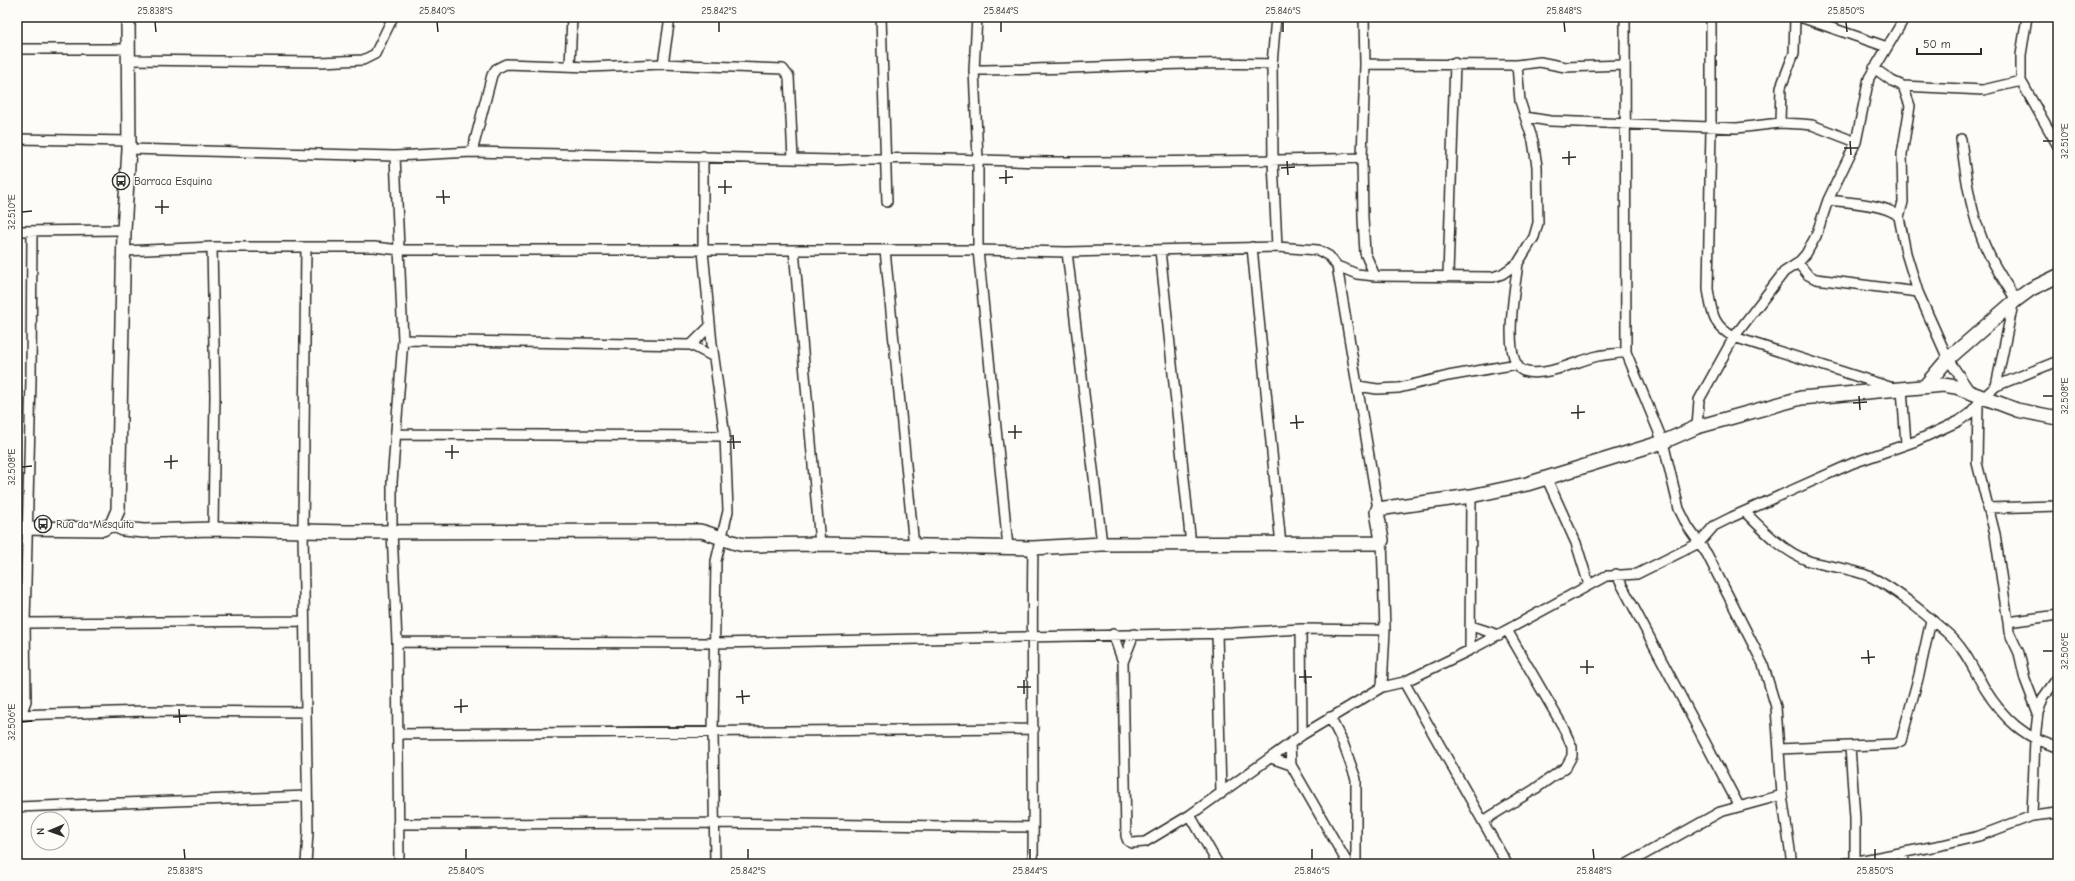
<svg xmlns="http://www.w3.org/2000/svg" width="2075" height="881" viewBox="0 0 2075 881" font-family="'Comic Neue',sans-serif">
<rect width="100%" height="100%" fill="#fdfcf7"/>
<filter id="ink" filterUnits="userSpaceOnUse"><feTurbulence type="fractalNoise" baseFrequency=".025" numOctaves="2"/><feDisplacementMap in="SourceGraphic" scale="8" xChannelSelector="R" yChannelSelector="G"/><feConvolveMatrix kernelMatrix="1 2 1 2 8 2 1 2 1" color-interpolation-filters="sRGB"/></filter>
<g filter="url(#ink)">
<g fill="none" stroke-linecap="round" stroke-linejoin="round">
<defs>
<path id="street" d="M 881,17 L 887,202
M 977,17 L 974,70 L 978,159 L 978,250 L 1008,547
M 1276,17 L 1272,64 L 1273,161 L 1277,247
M 1364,17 L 1365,64 L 1362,158 L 1363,218 L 1365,253 L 1375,276
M 1625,17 L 1626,352 L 1663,442 L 1679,509 L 1688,527 L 1707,554 L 1763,664 L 1776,707 L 1782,795 L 1792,864
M 1711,17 L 1711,127 L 1708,289 C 1712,313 1712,325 1734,337 L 1893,388
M 1800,17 L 1887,47
M 2027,17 L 2021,55 L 2021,81 L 2058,146
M 17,49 L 128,49
M 128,60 L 320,62 L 363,60 L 375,54 L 393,17
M 663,64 L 670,17
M 1365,64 L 1517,65 L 1540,62 L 1565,67 L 1624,65
M 570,66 L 572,17
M 1874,68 L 1892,81 L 1903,86 L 1983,90 L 2021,81
M 974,70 C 1074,70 1173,61 1272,64
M 1525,117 L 1550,121 L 1737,128 L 1780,123 L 1801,124 L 1812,125 L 1856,142
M 1780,123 L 1781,87 L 1794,53 L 1795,17
M 17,139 L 128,141
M 1961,139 C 1965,171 1969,203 1980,233 C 1988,257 2003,279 2016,300
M 129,149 L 395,156 L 472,152 L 835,160 C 910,156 984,161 1059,162 C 1160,162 1261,161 1362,158
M 472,152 L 492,75 L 496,69 L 506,64 L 589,67 L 663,64 L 783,69 L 789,77 L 793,159
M 395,156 L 403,340 L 392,482 L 392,531 L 397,642 L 399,864
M 703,156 L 703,251 L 712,344 L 725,436 L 728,511 L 716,561 L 713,732 L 715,864
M 1828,200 C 1845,202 1889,204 1899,217 L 1906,253 L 1918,292 L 1948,359 L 1971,393
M 1899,217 L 1903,202 L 1902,154 L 1910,106 L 1903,86
M 17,231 L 124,230
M 212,247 L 215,396 L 213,529
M 1252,247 L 1281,545
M 794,250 L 820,544
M 885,250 L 914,547
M 1160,250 L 1191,545
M 125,251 L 212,247 L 374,247 L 400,250 L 978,250 L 1067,252 L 1277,247 L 1318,250 L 1329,256 L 1337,266 L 1378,509
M 1067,252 L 1102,544
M 1518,263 C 1516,282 1499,368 1527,372 C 1550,376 1576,361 1598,356 C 1607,354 1617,354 1626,352
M 1798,263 L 1808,275 L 1816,279 L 1918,292
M 1337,266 L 1357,274 L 1375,276 L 1493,277 L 1502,274 L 1518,263 L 1534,237 L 1538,223 L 1537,166 L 1533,141 L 1520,101 L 1517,65
M 1448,275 L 1455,63
M 403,340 L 691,345 L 714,357
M 691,345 L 710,326
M 1358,386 L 1377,389 L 1399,388 L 1448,376 L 1517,364
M 1996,386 L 2013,304
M 1902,389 L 1906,444
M 1978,405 L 1977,463 L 1995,534 L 2008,622 L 2009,632 L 2019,653 L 2025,679 L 2038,713 L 2035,739 L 2032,816
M 1697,427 L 1699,400 L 1734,337 L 1784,272 L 1798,263 L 1806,254 L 1816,236 L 1828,200 L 1856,142 L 1869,78 L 1905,17
M 396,434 L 725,436
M 1547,479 L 1576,543 L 1589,585
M 1987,508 L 2058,506
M 1745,512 C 1764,531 1784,552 1809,561 C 1830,567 1851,568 1871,577 C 1896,589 1925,614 1946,632 C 1965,648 1973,669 1985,689 C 2003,718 2025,739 2058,747
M 1616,574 L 1739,806
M 2008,622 L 2058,615
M 25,623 L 304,621
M 1471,626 L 1499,635
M 1301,629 L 1302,735
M 1217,633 L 1221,794
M 1113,634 L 1123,662 L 1126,836 L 1128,841 L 1132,843 L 1145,842 L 1190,815 L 1302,735 L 1382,687 L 1404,682 L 1470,650 L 1606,576 L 1637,574 L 1699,543 L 1714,526 L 1732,517 L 1853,463 L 1916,441 L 1959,421 L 1970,413 L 1983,398 L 1996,386 L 2058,361
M 397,642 L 714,643 L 1232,633 L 1301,629 L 1385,630
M 1470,650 L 1471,496
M 1123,662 L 1134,634
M 1404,682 L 1507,864
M 1382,687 L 1385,630 L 1382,540
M 2038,713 L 2043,698 L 2058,677
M 17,715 L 146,711 L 306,712
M 21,715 L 26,701 L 25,623 L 31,380 L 32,231
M 1330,717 L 1343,743 L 1356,779 L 1356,864
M 398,734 L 1034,729
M 1290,744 L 1291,765 L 1348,864
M 1850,747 L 1855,818 L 1855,860
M 1779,749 L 1895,744 L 1901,741 L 1919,675 L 1931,620
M 1271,758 L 1291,765
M 17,807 L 307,796
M 1190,815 L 1218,864
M 1483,821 L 1535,789 L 1566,767 L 1572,756 L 1572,747 L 1562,725 L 1507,630
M 398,824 L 713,823 L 1032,827
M 1903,852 L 1904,864
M 306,864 L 308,832 L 303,531 L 306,247
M 1033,864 C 1034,759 1031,654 1033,548
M 1627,864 L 1720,812 L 1782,795
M 1842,864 L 1942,845 L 1979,836 L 2032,816 L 2058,813"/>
<path id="secondary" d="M 1925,386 L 1948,359 L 2016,300 L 2031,289 L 2058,276
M 112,524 L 123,529 L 144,531 L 213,529 L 347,532 L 700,531 C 715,534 729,543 745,545 L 820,544 L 1033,548 L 1102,544 L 1377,543 L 1382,540 L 1377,512 L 1378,509 L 1471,496 L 1527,484 L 1663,442 L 1697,427 L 1801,398 L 1943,385 L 1956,387 L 2017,410 L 2058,418
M 17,528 L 103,529 L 112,524 L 118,510 L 124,230 L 129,149 L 128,17"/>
</defs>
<!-- street casing -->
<use href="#street" stroke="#2b2b2b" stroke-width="12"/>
<!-- secondary casing -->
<use href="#secondary" stroke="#2b2b2b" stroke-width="16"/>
<!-- street -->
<use href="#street" stroke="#fdfcf7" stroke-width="9"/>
<!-- secondary -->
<use href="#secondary" stroke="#fdfcf7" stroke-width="13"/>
</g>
</g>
<!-- ticks -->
<path fill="none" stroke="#2b2b2b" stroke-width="1.5" d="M 155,22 L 156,32M 437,22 L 438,32M 719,22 L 719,32M 1001,22 L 1001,32M 1283,22 L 1283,32M 1564,22 L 1565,32M 1846,22 L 1847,32M 1850,141 L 1851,155M 2043,141 L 2053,141M 1844,148 L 1858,148M 1569,151 L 1569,165M 1562,158 L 1576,157M 1287,161 L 1288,175M 1281,168 L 1295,167M 1006,170 L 1006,184M 999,178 L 1013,177M 725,180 L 725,194M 718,187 L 732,187M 443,190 L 444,204M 436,197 L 450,197M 162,200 L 162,214M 155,207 L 169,207M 22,212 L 32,211M 1859,396 L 1860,410M 2043,396 L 2053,396M 1853,403 L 1867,402M 1578,405 L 1578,419M 1571,413 L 1585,412M 1296,415 L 1297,429M 1290,423 L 1304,422M 1015,425 L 1015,439M 1008,432 L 1022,432M 733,435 L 734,449M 727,442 L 741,442M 452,445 L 452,459M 445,452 L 459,452M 171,455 L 171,469M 164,462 L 178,461M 22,467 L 32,466M 1868,650 L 1869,664M 2043,651 L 2053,651M 1861,658 L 1875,657M 1587,660 L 1587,674M 1580,667 L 1594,667M 1305,670 L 1306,684M 1299,677 L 1312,677M 1024,680 L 1024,694M 1017,687 L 1031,687M 742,690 L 743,704M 736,697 L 750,696M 461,699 L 461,713M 454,707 L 468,706M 179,709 L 180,723M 173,717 L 187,716M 22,722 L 32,721M 184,849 L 185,859M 466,849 L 466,859M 748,849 L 748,859M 1030,849 L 1030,859M 1312,849 L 1312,859M 1593,849 L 1594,859M 1875,849 L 1875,859"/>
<!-- icons -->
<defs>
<symbol id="bus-ring" viewBox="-11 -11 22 22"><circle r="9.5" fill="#fdfcf7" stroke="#2b2b2b" stroke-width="1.5"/><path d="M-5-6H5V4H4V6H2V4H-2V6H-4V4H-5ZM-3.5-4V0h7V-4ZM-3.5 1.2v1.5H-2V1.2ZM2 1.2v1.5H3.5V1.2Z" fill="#2b2b2b"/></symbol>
</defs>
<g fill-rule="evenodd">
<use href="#bus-ring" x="111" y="171" width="20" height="20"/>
<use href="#bus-ring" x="33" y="514" width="20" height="20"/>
</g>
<g text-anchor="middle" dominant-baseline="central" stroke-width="3" stroke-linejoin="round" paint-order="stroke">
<!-- poi labels -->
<g font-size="11" fill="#2b2b2b" stroke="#fdfcf7" text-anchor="start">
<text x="134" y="181">Barraca Esquina</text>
<text x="56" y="524">Rua da Mesquita</text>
</g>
</g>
<!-- margin -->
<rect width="2075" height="881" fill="none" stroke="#fdfcf7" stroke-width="44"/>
<!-- north arrow -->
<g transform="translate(50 831) rotate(268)"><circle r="19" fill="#fdfcf7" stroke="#a9a8a5"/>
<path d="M0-3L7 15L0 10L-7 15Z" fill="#2b2b2b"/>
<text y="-6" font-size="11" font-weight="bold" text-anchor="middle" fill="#2b2b2b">N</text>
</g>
<!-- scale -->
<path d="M1917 48v6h64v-6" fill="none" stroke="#2b2b2b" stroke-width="2"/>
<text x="1923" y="48" font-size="12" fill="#2b2b2b" stroke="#fdfcf7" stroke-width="3" paint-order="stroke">50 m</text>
<rect x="22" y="22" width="2031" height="837" fill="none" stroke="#2b2b2b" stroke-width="1.5"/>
<g font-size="10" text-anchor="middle" fill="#2b2b2b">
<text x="155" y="14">25.838°S</text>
<text x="437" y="14">25.840°S</text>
<text x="719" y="14">25.842°S</text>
<text x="1001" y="14">25.844°S</text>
<text x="1283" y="14">25.846°S</text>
<text x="1564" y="14">25.848°S</text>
<text x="1846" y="14">25.850°S</text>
<text transform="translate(2064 141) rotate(-90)" y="4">32.510°E</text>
<text transform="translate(11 212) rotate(-90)" y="4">32.510°E</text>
<text transform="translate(2064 396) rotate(-90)" y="4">32.508°E</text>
<text transform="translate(11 467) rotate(-90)" y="4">32.508°E</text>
<text transform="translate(2064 651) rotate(-90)" y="4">32.506°E</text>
<text transform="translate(11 722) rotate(-90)" y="4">32.506°E</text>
<text x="185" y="874">25.838°S</text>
<text x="466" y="874">25.840°S</text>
<text x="748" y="874">25.842°S</text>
<text x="1030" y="874">25.844°S</text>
<text x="1312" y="874">25.846°S</text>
<text x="1594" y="874">25.848°S</text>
<text x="1875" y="874">25.850°S</text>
</g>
</svg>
